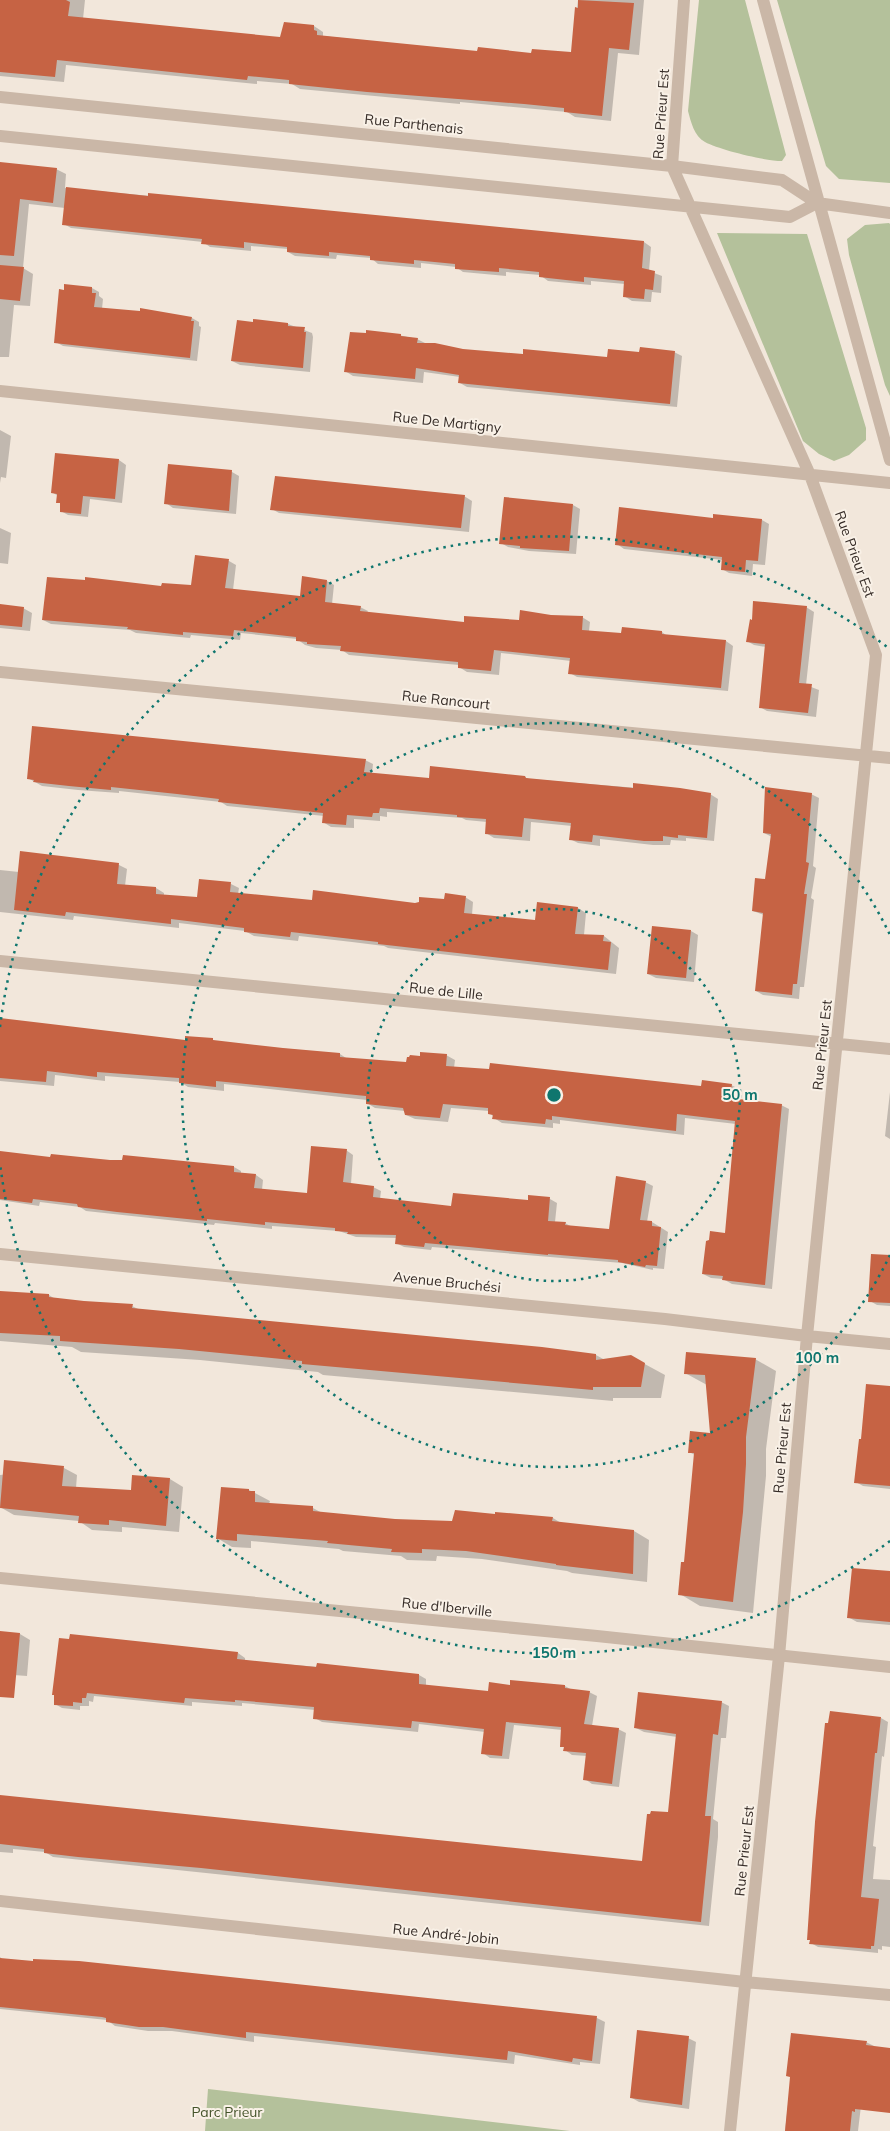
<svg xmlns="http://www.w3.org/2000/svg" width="890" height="2131" viewBox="0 0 890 2131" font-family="Mulish,sans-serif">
<rect width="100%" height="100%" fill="#f2e7db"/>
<!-- green -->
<path fill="#b4c19b" d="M 699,0 L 745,0 L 786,155 L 782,161 C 765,161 720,150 705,142 C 694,136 691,122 688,111 Z
M 777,0 L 890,0 L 890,183 L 839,179 L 826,166 Z
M 889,223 L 890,224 L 890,396 L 885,385 L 849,255 L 847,239 L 865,225 Z
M 717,233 L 807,234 L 866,428 L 866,440 L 849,455 L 834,461 L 819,454 L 803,441 Z
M 208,2089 L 570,2131 L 205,2131 Z"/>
<!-- shadow -->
<path fill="#0003" d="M 0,0 L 85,0 L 83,19 L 281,39 L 314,26 L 323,32 L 323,36 L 478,53 L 532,54 L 572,54 L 578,0 L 644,0 L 639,55 L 618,53 L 611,121 L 575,117 L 567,112 L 535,109 L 460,102 L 460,104 L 300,89 L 292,84 L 257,81 L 257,84 L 66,65 L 64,82 L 0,76 Z
M 0,163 L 56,169 L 66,174 L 65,188 L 644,242 L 651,247 L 649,271 L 662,276 L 661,293 L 652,292 L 651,302 L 632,301 L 624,296 L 625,284 L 591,281 L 591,285 L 548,281 L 540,275 L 506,272 L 506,276 L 463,272 L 456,267 L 421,263 L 421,268 L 378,264 L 371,258 L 358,257 L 337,255 L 336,259 L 295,256 L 288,252 L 288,249 L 251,246 L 251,251 L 210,247 L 203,242 L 71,228 L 64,224 L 65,208 L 29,204 L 23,268 L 33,274 L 30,306 L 14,305 L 9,357 L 0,357 Z
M 92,288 L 99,292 L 99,296 L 103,299 L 102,309 L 192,318 L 199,322 L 199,326 L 201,327 L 197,361 L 63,346 L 56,342 Z
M 254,320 L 288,324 L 312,333 L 313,337 L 310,372 L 240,365 L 232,361 Z
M 389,333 L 417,339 L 425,343 L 463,350 L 524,355 L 608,359 L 640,354 L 674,352 L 682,356 L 677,407 L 467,387 L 460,383 L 460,377 L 424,372 L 423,383 L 353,376 L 345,371 L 367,335 Z
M 0,430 L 11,436 L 6,478 L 1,477 L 0,483 Z
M 119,460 L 126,465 L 122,503 L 90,499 L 88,517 L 68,515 L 61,511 L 62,504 L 57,502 L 58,496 L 52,492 Z
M 169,465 L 232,472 L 239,476 L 236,514 L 173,508 L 166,503 Z
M 464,496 L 472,501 L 469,532 L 279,513 L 272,509 Z
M 573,505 L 580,509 L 576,554 L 529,551 L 508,547 L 501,543 Z
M 714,519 L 762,520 L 769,524 L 765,565 L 753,564 L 752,576 L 729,573 L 722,569 L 723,560 L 624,549 L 617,544 Z
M 0,528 L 11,533 L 8,564 L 0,563 Z
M 196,556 L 229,561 L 236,565 L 233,590 L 301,598 L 327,581 L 334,585 L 332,604 L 360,607 L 368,611 L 367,613 L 466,624 L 520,621 L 551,616 L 582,617 L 590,622 L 589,631 L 622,634 L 662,632 L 667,636 L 726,641 L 733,646 L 728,691 L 577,677 L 570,673 L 571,661 L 501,653 L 499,675 L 467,672 L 459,667 L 459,665 L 349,655 L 342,650 L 316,648 L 305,645 L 297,639 L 241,633 L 240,640 L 191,635 L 190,638 L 136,633 L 130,630 L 51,624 L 43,620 L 163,587 L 192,586 Z
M 0,606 L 23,608 L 32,613 L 30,631 L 0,628 Z
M 806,607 L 814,612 L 806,685 L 819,690 L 816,717 L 767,711 L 760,707 L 766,647 L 754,645 L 747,641 Z
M 365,760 L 373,764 L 372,774 L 430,780 L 524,777 L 529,779 L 710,794 L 718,799 L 714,841 L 686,838 L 686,841 L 671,840 L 670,845 L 653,845 L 600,839 L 600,846 L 578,843 L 570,839 L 572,826 L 531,822 L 530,841 L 494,838 L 486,833 L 487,822 L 466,820 L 462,818 L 387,812 L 387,817 L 380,816 L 380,821 L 354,819 L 354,828 L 331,827 L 323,822 L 324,816 L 227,806 L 221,802 L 119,791 L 119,793 L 78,790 L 42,786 L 28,778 Z
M 811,794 L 819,798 L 813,866 L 816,868 L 811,898 L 814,900 L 804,987 L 800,987 L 799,999 L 763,995 L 756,991 L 764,915 L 753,911 L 767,880 L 772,837 L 764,833 Z
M 119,865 L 127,869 L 125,886 L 156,888 L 164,893 L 164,896 L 198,899 L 231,884 L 239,888 L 238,894 L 313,902 L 415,904 L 465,897 L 473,902 L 472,915 L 536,921 L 578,908 L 586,913 L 584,935 L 604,936 L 619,948 L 616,974 L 388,948 L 384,946 L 352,942 L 299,936 L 298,941 L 254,936 L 245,931 L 179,923 L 179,928 L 74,916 L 73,920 L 0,912 L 0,870 L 19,872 Z
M 691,931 L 698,935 L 694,982 L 656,978 L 648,974 Z
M 0,1019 L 186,1041 L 213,1040 L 216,1042 L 340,1054 L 346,1058 L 408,1064 L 446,1055 L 455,1060 L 454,1068 L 702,1087 L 731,1085 L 739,1089 L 738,1100 L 781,1105 L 789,1109 L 772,1289 L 732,1284 L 723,1279 L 711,1278 L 703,1274 L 726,1234 L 736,1124 L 685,1118 L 684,1135 L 560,1120 L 560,1124 L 553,1123 L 553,1128 L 502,1123 L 494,1118 L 489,1111 L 451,1108 L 448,1122 L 415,1119 L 406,1115 L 405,1111 L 375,1108 L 367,1103 L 367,1100 L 224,1084 L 224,1091 L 188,1087 L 180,1082 L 105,1076 L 105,1081 L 55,1075 L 54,1086 L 0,1081 Z
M 890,1092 L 890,1139 L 885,1136 Z
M 346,1150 L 353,1155 L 351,1184 L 373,1187 L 381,1191 L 380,1199 L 452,1207 L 550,1199 L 557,1203 L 555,1222 L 565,1223 L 572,1227 L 610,1231 L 645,1182 L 653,1186 L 647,1222 L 652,1222 L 668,1232 L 664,1269 L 653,1268 L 653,1270 L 622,1263 L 432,1247 L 431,1250 L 404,1247 L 396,1243 L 397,1238 L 356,1237 L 339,1231 L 272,1226 L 272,1229 L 215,1223 L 214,1225 L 86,1211 L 80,1207 L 40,1202 L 39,1206 L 0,1200 L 0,1153 L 52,1159 L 123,1161 L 124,1156 L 234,1167 L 241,1171 L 241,1174 L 256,1175 L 263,1180 L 262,1190 L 308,1194 Z
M 890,1257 L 890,1306 L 877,1305 L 870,1301 Z
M 0,1292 L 49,1295 L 55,1299 L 132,1306 L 140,1310 L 542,1348 L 596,1355 L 605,1360 L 630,1356 L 665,1375 L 661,1398 L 613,1398 L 613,1401 L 323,1375 L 318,1372 L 200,1360 L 81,1352 L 72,1347 L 0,1341 Z
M 755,1359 L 776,1371 L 766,1449 L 766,1476 L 753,1613 L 700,1606 L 680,1594 L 685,1564 L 695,1455 L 689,1452 L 712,1435 L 707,1385 L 685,1373 Z
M 890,1387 L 890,1489 L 863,1486 L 856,1482 L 862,1440 Z
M 64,1468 L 77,1475 L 76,1488 L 132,1492 L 133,1477 L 170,1479 L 183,1487 L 179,1532 L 122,1527 L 122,1532 L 92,1530 L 79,1521 L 14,1515 L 0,1507 L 0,1475 Z
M 222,1488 L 249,1490 L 270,1501 L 269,1504 L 313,1508 L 322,1513 L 395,1520 L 453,1522 L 553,1518 L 561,1523 L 634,1531 L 649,1540 L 647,1582 L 572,1573 L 567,1571 L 482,1559 L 437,1556 L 436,1561 L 407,1560 L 401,1556 L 343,1551 L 339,1549 L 251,1541 L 251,1548 L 232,1547 L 217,1538 Z
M 890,1573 L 890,1625 L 857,1622 L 848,1617 Z
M 0,1632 L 20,1634 L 30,1640 L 27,1676 L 0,1674 Z
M 238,1653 L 245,1658 L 245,1661 L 419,1675 L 426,1679 L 426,1686 L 489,1693 L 511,1686 L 565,1686 L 572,1690 L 589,1692 L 597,1696 L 592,1726 L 618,1729 L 626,1733 L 619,1787 L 592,1784 L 585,1779 L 587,1756 L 572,1755 L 565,1750 L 565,1748 L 562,1746 L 562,1730 L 514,1725 L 509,1759 L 490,1758 L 483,1753 L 485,1732 L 419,1724 L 418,1732 L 322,1722 L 315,1718 L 315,1710 L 242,1703 L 242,1706 L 192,1702 L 192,1706 L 94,1696 L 93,1702 L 89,1701 L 89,1706 L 80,1706 L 80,1710 L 62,1708 L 55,1704 L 55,1696 Z
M 721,1702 L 729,1706 L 726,1738 L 721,1738 L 713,1819 L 718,1822 L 718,1837 L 709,1926 L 53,1857 L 45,1852 L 13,1849 L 13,1853 L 0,1852 L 0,1796 L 643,1863 L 669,1814 L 677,1737 L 644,1732 L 636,1728 Z
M 881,1718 L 888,1722 L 884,1757 L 882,1756 L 873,1846 L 876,1847 L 873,1879 L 890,1880 L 890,1947 L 882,1946 L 882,1950 L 878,1949 L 878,1953 L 818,1947 L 811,1943 Z
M 0,1957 L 2,1959 L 34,1963 L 79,1962 L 597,2018 L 605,2022 L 600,2064 L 580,2062 L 580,2065 L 515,2055 L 514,2064 L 254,2036 L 254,2042 L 172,2031 L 148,2031 L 115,2026 L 107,2020 L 0,2009 Z
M 688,2038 L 696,2042 L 689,2109 L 639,2102 L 632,2098 Z
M 866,2042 L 874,2046 L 866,2064 L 858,2131 L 785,2131 L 791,2078 Z"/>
<!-- building -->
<path fill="#c66344" d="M 0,0 L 66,0 L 70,2 L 68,16 L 280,37 L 284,22 L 314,25 L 314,30 L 317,31 L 317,35 L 477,51 L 478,47 L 531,53 L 532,49 L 571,52 L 575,7 L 578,8 L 578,0 L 634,3 L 629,50 L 609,48 L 602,116 L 564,112 L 564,108 L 524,104 L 367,92 L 289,84 L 289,80 L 248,76 L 247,80 L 57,60 L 55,77 L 0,72 Z
M 0,162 L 57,168 L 53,203 L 20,199 L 14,256 L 0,255 Z
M 66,187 L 148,196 L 148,193 L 644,241 L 642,268 L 655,271 L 653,290 L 645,289 L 644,299 L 623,297 L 624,281 L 584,277 L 584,282 L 539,277 L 539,272 L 499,268 L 499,272 L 455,269 L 455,264 L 414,260 L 414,264 L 370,260 L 370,256 L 350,254 L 329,252 L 329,256 L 287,252 L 287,247 L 244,242 L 244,248 L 224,246 L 201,244 L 202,239 L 62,225 Z
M 0,265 L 24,267 L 20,301 L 0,299 Z
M 64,284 L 92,287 L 92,293 L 96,293 L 94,307 L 140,311 L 140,308 L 192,317 L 191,321 L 194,321 L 190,358 L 54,343 L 59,289 L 64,290 Z
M 253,319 L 288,323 L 288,326 L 305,327 L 304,332 L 306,332 L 303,368 L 231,361 L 237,320 L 253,322 Z
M 366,330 L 401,334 L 401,336 L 418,338 L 417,343 L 435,343 L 463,349 L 523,354 L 523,349 L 607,357 L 608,349 L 639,352 L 640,347 L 675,351 L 670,404 L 458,383 L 459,375 L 416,368 L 415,379 L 344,372 L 350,332 L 366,333 Z
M 55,453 L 119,459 L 115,499 L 83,496 L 81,514 L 60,512 L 60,503 L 56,503 L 57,494 L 51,493 Z
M 168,464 L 232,470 L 229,511 L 164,504 Z
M 275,476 L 465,495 L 461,528 L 270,510 Z
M 504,497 L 573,504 L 569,551 L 520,548 L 520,546 L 499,544 Z
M 619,507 L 713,518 L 713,514 L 762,519 L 758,561 L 746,560 L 745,572 L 721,570 L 722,557 L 615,545 Z
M 195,555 L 229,559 L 225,588 L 300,596 L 302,576 L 327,580 L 325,602 L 361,606 L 360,611 L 464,622 L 464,616 L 519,620 L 520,610 L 551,615 L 583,616 L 582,630 L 621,633 L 622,627 L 662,631 L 662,634 L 726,640 L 721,688 L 568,674 L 570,658 L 494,650 L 491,671 L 458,668 L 458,662 L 340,651 L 341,646 L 307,644 L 307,642 L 296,641 L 296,637 L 234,630 L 233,636 L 183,632 L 183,635 L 127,629 L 128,627 L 42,620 L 47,577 L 85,580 L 85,577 L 161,586 L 162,583 L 191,585 Z
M 753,601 L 807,606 L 799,683 L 812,684 L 808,713 L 759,708 L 765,644 L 746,642 L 750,619 L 752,620 Z
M 0,604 L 24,607 L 22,627 L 0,625 Z
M 32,726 L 366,759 L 364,772 L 429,778 L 430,766 L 525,776 L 526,778 L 633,788 L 633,783 L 680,788 L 711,793 L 707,838 L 678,835 L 678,838 L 663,836 L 663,841 L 644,841 L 593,835 L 592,842 L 569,840 L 571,823 L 524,818 L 522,837 L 485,834 L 486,819 L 457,817 L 457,815 L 380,808 L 379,813 L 373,813 L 372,817 L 347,815 L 346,825 L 322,823 L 323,813 L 218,802 L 219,799 L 177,794 L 111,787 L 111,790 L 69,786 L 33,782 L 34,780 L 27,779 Z
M 765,787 L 812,793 L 806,862 L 809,863 L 804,894 L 807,894 L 797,984 L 793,984 L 792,995 L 755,991 L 763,913 L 752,911 L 755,878 L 765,879 L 771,834 L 763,833 Z
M 20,851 L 119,863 L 117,884 L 156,887 L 156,894 L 197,897 L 199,879 L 231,882 L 230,892 L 312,900 L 313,890 L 415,903 L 419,902 L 419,897 L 444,899 L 445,893 L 466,896 L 464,913 L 535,920 L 537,902 L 578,907 L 575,934 L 604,935 L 603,941 L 611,942 L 608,970 L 378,944 L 378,942 L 343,938 L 291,932 L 290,937 L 244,932 L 244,928 L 171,919 L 171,924 L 66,912 L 65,916 L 14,910 Z
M 652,926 L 691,930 L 686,978 L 647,974 Z
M 0,1018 L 185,1040 L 185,1036 L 213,1038 L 213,1040 L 283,1048 L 340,1053 L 340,1057 L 406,1062 L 407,1057 L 409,1057 L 410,1055 L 420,1056 L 420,1052 L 447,1054 L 446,1066 L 489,1069 L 490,1063 L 701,1086 L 702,1080 L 732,1084 L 730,1098 L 782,1104 L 765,1285 L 722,1280 L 723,1276 L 702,1274 L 706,1241 L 709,1240 L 710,1231 L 725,1233 L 735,1121 L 677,1114 L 676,1131 L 552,1116 L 552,1120 L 546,1119 L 545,1124 L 492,1119 L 493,1115 L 488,1114 L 488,1108 L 443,1104 L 440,1118 L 405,1115 L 403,1108 L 366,1104 L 366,1096 L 216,1081 L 216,1087 L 179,1083 L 179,1078 L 97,1072 L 97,1077 L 47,1071 L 46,1082 L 0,1078 Z
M 311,1146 L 347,1149 L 343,1182 L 374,1186 L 373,1197 L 451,1206 L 453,1193 L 528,1200 L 528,1195 L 550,1197 L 548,1221 L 566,1222 L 565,1225 L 609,1229 L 616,1176 L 646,1181 L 640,1220 L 652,1221 L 652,1226 L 661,1227 L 657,1266 L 646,1265 L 645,1267 L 618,1262 L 618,1260 L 548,1254 L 548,1255 L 469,1247 L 425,1243 L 424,1247 L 395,1244 L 396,1235 L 347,1234 L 348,1232 L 335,1231 L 335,1228 L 265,1222 L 265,1225 L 207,1219 L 207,1221 L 117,1212 L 78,1207 L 77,1204 L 33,1199 L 32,1203 L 0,1199 L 0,1151 L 50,1157 L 51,1154 L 110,1160 L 122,1160 L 123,1155 L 234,1166 L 234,1172 L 256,1174 L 254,1188 L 307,1193 Z
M 871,1254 L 890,1255 L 890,1303 L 868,1302 Z
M 0,1291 L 49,1294 L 49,1297 L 84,1301 L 133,1304 L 132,1308 L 542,1347 L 596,1354 L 596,1360 L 631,1355 L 645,1363 L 641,1387 L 593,1387 L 593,1390 L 302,1364 L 302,1361 L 179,1349 L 60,1341 L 60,1336 L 0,1333 Z
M 686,1352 L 756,1358 L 746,1437 L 746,1464 L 743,1512 L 733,1602 L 678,1595 L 681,1562 L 684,1562 L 694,1453 L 688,1453 L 690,1431 L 710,1433 L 705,1375 L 684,1374 Z
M 866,1384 L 890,1386 L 890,1486 L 854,1483 L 859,1439 L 861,1439 Z
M 4,1460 L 64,1466 L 62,1486 L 131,1490 L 132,1475 L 170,1478 L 166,1526 L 109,1520 L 109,1525 L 78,1523 L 79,1516 L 0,1508 Z
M 221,1487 L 249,1489 L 249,1491 L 255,1491 L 255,1502 L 313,1506 L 313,1511 L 395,1519 L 452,1521 L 455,1510 L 495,1514 L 495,1512 L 553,1517 L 552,1521 L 634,1530 L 633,1574 L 556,1565 L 556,1564 L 466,1551 L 422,1549 L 422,1553 L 391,1552 L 392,1549 L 327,1543 L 328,1541 L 237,1534 L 237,1541 L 216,1539 Z
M 852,1568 L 890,1571 L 890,1622 L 847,1618 Z
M 0,1631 L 20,1633 L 14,1698 L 0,1697 Z
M 70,1634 L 238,1652 L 237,1659 L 316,1667 L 317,1663 L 419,1674 L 419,1684 L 488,1691 L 489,1682 L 510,1685 L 510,1680 L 565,1685 L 565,1688 L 590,1691 L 584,1724 L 619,1728 L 612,1784 L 583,1780 L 586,1753 L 563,1751 L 564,1747 L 560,1747 L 561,1727 L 506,1722 L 502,1756 L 481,1754 L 484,1729 L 412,1721 L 411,1728 L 313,1719 L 314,1707 L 235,1700 L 235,1702 L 185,1698 L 184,1703 L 87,1693 L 86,1698 L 82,1698 L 82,1703 L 73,1702 L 73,1706 L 54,1705 L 54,1695 L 52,1695 L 59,1638 L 69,1639 Z
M 638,1692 L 722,1701 L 718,1735 L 713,1734 L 705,1816 L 711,1816 L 710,1832 L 701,1922 L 201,1868 L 78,1857 L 44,1853 L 44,1849 L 0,1844 L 0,1795 L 642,1861 L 647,1814 L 650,1814 L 651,1811 L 668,1812 L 676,1734 L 634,1728 Z
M 830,1711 L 881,1717 L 877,1753 L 875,1753 L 861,1897 L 879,1899 L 874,1946 L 871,1946 L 871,1949 L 809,1944 L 810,1940 L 807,1940 L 815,1822 L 825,1723 L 828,1723 Z
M 0,1958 L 33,1961 L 33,1959 L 79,1961 L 597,2016 L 592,2061 L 573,2058 L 572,2062 L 508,2051 L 507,2060 L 246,2032 L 246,2038 L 163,2027 L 139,2027 L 106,2022 L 106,2018 L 102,2017 L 0,2007 Z
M 637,2030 L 689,2036 L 682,2105 L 630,2098 Z
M 791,2033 L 867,2041 L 866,2045 L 890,2048 L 890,2113 L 855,2109 L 855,2112 L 852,2111 L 850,2131 L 785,2131 L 790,2077 L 786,2076 Z"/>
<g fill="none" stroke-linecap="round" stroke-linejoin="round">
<!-- street -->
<path stroke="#cab7a7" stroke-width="12" d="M 684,0 L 672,166 L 810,475 L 876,655 L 807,1336 L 779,1656 L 730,2131
M 763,0 L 890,460
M 0,97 L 672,166 L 782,180 L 817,203 L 890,213
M 0,136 L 790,217 L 817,203
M 0,391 L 890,483
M 0,672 L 890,758
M 0,961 L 890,1049
M 0,1254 L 665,1319 L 807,1336 L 890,1344
M 0,1578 L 597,1636 L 890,1667
M 0,1901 L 745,1982 L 890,1995"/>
</g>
<!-- distance rings -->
<g fill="none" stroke="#0f766e" stroke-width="2.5" stroke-dasharray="2.5 5">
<circle cx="554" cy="1095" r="186"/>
<path d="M890 1255A372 372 0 1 1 890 935"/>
<path d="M890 1541A558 558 0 0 1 0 1163M0 1027A558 558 0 0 1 890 649"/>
</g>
<g text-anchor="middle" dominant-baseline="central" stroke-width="4" stroke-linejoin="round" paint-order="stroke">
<!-- street labels -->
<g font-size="14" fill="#362c27" stroke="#f9f1e7">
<text transform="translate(661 114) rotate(-86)">Rue Prieur Est</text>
<text transform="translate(414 124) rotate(6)">Rue Parthenais</text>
<text transform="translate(447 422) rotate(6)">Rue De Martigny</text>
<text transform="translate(855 554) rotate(70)">Rue Prieur Est</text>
<text transform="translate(446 700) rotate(6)">Rue Rancourt</text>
<text transform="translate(446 991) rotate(6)">Rue de Lille</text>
<text transform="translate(822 1045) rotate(-84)">Rue Prieur Est</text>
<text transform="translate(447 1282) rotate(6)">Avenue Bruchési</text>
<text transform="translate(782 1448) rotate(-85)">Rue Prieur Est</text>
<text transform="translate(447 1607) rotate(6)">Rue d'Iberville</text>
<text transform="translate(744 1851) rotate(-84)">Rue Prieur Est</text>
<text transform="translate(446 1934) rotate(6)">Rue André-Jobin</text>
</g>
<!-- park labels -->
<g font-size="14" fill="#45542b" stroke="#f9f1e7">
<text x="227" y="2112">Parc Prieur</text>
</g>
</g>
<circle cx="554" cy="1095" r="8" fill="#0f766e" stroke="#f9f1e7" stroke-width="2.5"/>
<g font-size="15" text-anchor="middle" font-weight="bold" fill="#0f766e" stroke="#f9f1e7" stroke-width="4" stroke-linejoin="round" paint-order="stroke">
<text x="740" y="1100">50 m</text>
<text x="817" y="1363">100 m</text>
<text x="554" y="1658">150 m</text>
</g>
</svg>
